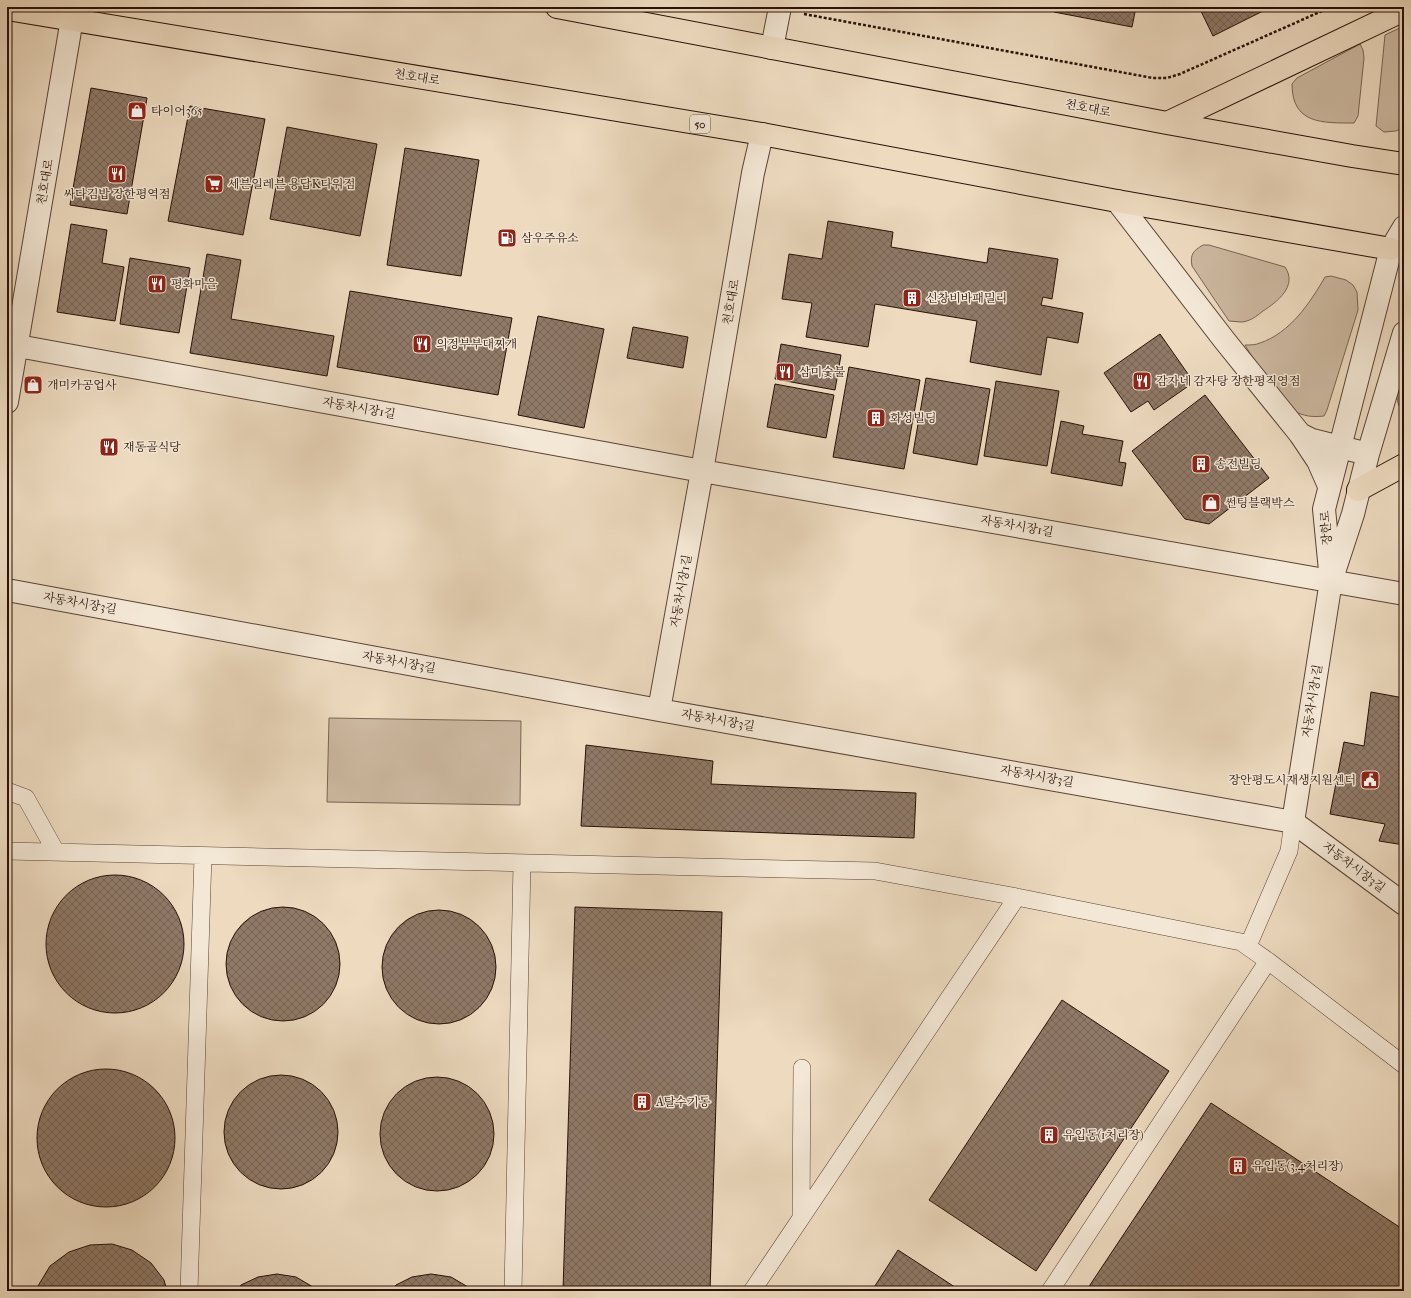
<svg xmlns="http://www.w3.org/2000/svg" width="1411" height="1298" viewBox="0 0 1411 1298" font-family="'IM FELL French Canon','Noto Serif KR',serif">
<defs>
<pattern id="building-cross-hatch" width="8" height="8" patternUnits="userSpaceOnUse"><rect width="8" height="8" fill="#8f7967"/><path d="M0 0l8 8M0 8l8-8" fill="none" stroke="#756253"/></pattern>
</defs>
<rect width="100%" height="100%" fill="#eddabf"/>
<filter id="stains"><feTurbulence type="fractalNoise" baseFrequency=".005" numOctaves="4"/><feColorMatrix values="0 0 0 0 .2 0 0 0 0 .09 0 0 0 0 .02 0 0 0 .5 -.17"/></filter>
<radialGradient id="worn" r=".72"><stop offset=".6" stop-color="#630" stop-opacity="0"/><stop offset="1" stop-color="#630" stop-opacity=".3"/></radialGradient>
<!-- grass -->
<path fill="#ccb8a0" stroke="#7a6454" d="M 1404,26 L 1404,127 L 1396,131 L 1384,132 L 1376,126 L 1385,35 Z
M 1360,44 L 1363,50 L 1364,58 L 1358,116 L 1354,123 C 1322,123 1292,124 1292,84 L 1297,78 Z
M 1203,245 L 1209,245 L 1285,267 C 1298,286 1277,302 1263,311 C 1257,316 1249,322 1241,322 C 1237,322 1233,321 1229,321 L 1192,266 C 1190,254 1193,251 1203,245 Z
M 1331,276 L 1346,280 L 1353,285 L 1357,292 L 1358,310 L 1327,410 L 1324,416 C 1293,420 1283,402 1268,379 C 1260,368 1252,357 1245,345 C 1250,345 1256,345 1260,343 C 1290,333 1310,303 1325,277 Z
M 1404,370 L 1404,412 C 1391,401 1400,384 1404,370 Z
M 329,718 L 521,721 L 520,805 L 327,802 Z"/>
<!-- building -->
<path fill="url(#building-cross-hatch)" stroke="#291007" d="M 1055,7 L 1136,7 L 1132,27 L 1054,12 Z
M 1199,7 L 1263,7 L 1265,10 L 1213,36 Z
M 91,88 L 147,98 L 127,214 L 70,205 Z
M 190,106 L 265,119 L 243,235 L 168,221 Z
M 287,127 L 377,144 L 360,236 L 270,219 Z
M 405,148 L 479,160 L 461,276 L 387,265 Z
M 828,221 L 893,232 L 891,247 L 987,263 L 989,248 L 1058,259 L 1052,299 L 1043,297 L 1041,305 L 1083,313 L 1078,343 L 1047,337 L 1041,375 L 970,362 L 977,321 L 875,304 L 868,347 L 806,337 L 812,303 L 782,299 L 789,254 L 822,259 Z
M 71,224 L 107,230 L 102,263 L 124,267 L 115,321 L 57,312 Z
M 207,254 L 241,260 L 231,319 L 334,336 L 327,376 L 190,353 Z
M 130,258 L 190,268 L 179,333 L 120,324 Z
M 350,291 L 512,318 L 498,395 L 337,367 Z
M 538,316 L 604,329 L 584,428 L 518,415 Z
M 633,327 L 688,337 L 683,368 L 627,358 Z
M 1160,334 L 1188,374 L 1182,378 L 1187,387 L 1154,410 L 1148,401 L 1131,412 L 1104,373 Z
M 781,344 L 841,355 L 835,390 L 775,379 Z
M 849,367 L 920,380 L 904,469 L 833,457 Z
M 926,378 L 990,389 L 977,465 L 913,453 Z
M 996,381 L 1059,391 L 1047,466 L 984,456 Z
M 775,384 L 834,395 L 826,438 L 767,427 Z
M 1205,395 L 1269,478 L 1209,524 L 1185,519 L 1132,451 Z
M 1061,421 L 1084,426 L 1082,434 L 1123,441 L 1119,462 L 1126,463 L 1122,486 L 1051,473 Z
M 1371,692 L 1404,698 L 1404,845 L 1379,841 L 1385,824 L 1330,814 L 1344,742 L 1364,746 Z
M 586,745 L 713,761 L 711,784 L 916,793 L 914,838 L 581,826 Z
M46 944a69 69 0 1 1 138 0a69 69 0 1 1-138 0Z
M226 964a57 57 0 1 1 114 0a57 57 0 1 1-114 0Z
M 575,907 L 722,912 L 710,1291 L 563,1291 Z
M382 967a57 57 0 1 1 114 0a57 57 0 1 1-114 0Z
M 1062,1000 L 1169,1071 L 1036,1271 L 929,1200 Z
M37 1138a69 69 0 1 1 138 0a69 69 0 1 1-138 0Z
M224 1132a57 57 0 1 1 114 0a57 57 0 1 1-114 0Z
M380 1134a57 57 0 1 1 114 0a57 57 0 1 1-114 0Z
M 1211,1103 L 1404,1230 L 1404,1291 L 1086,1291 Z
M 112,1244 L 132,1250 L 151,1263 L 164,1280 L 167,1291 L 37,1291 L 38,1286 L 50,1266 L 69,1252 L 90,1245 Z
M 898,1250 L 961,1291 L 876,1291 L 873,1289 Z
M 277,1274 L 296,1277 L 313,1287 L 317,1291 L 236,1291 L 241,1285 L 258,1277 Z
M 431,1274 L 451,1277 L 468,1287 L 471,1291 L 391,1291 L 396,1285 L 412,1277 Z"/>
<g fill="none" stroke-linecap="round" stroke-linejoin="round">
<defs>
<path id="service" d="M 7,791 L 26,798 L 56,852
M 7,851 L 875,871 L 1017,897 L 1241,942 L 1268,961 L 1404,1065
M 1248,946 L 1289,851 L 1293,822
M 801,1218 L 802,1068
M 189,1291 L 203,856
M 513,1291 L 522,863
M 752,1291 L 1017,897
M 1050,1291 L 1268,961"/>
<path id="minor" d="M 772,48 L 780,7
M 7,344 L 702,471 L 1404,594
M 7,402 L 72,19
M 7,590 L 659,710 L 1293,822 L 1404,904
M 659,710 L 702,471 L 753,173 L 762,134
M 1293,822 L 1331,581"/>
<path id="tertiary" d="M 1117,201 L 1225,341 L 1300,434 L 1312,440 L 1368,454
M 1300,434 L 1318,461 L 1329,486
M 1334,572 L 1353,514 L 1368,454 L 1404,333
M 1331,581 L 1324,509 L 1391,249 L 1404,227"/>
<path id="primary" d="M 557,7 L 1167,123 L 1352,156 L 1404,164
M 7,9 L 762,134 L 1117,201 L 1391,249
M 1167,123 L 1404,10
M 1358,490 L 1404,465"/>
</defs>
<!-- service casing -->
<use href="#service" stroke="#5a4235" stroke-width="18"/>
<!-- minor casing -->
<use href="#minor" stroke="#5a4235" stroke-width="24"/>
<!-- tertiary casing -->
<use href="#tertiary" stroke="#5a4235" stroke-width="24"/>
<!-- primary casing -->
<use href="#primary" stroke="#291007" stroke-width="24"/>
<!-- path -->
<path stroke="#291007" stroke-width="2.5" stroke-dasharray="3 2" stroke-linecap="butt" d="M 804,14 L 1153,78 L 1167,78 L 1180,74 L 1331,7"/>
<!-- service -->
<use href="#service" stroke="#f3e7d5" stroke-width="17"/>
<!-- minor -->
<use href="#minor" stroke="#f3e7d5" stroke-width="22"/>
<!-- tertiary -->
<use href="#tertiary" stroke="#f3e7d5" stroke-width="22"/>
<!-- primary -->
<use href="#primary" stroke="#eddabf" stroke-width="22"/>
</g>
<!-- icons -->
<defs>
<symbol id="shop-square" viewBox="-11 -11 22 22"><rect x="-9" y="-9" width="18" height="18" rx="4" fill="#8f2418" stroke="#f3e7d5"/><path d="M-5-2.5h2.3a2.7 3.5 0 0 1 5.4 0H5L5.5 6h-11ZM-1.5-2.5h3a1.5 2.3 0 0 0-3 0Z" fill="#fff"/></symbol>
<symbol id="restaurant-square" viewBox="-11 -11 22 22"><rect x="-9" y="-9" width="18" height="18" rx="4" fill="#8f2418" stroke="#f3e7d5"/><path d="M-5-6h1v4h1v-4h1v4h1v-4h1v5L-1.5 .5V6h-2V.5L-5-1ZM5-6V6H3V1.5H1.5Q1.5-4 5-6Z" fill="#fff"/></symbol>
<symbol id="supermarket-square" viewBox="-11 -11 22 22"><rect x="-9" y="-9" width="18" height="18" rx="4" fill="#8f2418" stroke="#f3e7d5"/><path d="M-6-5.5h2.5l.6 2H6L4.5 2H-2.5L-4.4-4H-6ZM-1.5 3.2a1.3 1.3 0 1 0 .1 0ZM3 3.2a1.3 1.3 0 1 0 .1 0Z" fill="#fff"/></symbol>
<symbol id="fuel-square" viewBox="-11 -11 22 22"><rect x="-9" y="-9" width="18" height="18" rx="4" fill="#8f2418" stroke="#f3e7d5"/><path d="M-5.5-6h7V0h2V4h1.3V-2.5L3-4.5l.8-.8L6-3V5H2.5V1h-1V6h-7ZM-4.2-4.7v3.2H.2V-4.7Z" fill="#fff"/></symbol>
<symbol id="building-square" viewBox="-11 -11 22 22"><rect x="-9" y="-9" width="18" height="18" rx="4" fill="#8f2418" stroke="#f3e7d5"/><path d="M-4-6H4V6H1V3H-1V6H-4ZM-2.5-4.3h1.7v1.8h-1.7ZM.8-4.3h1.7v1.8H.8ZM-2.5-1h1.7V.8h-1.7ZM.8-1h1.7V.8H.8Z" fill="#fff"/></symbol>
<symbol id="civic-square" viewBox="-11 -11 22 22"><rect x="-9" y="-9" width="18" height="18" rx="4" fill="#8f2418" stroke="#f3e7d5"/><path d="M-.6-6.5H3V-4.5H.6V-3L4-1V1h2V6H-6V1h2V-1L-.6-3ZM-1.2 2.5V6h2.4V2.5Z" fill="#fff"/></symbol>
</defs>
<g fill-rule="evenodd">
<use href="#shop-square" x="126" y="100" width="22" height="22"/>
<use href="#restaurant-square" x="106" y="163" width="22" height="22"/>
<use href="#supermarket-square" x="203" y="173" width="22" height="22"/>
<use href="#fuel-square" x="496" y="227" width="22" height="22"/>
<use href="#restaurant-square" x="146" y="273" width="22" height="22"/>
<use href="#building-square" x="901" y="287" width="22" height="22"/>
<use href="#restaurant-square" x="411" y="333" width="22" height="22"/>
<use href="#restaurant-square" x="774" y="361" width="22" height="22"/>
<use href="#restaurant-square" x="1131" y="370" width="22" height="22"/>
<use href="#shop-square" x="22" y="374" width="22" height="22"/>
<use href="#building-square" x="865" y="407" width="22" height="22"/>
<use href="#restaurant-square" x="98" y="436" width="22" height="22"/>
<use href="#building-square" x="1190" y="453" width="22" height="22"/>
<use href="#shop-square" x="1200" y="492" width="22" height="22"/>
<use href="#civic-square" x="1359" y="769" width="22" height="22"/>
<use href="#building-square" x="631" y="1091" width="22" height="22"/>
<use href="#building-square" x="1038" y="1124" width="22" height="22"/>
<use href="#building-square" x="1227" y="1155" width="22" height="22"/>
</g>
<g text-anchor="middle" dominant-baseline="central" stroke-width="3" stroke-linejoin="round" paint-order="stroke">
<!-- shield labels -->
<rect fill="#f3e7d5" stroke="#665045" stroke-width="1" x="690" y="115" width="20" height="18" rx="3"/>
<g font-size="11" font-weight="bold" fill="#291007">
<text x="700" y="124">50</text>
</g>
<!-- street labels -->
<g font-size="12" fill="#291007" stroke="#f3e7d5">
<text transform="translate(417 77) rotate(9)">천호대로</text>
<text transform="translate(1088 108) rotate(11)">천호대로</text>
<text transform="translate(45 182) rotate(-80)">천호대로</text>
<text transform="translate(731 302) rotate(-80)">천호대로</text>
<text transform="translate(359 408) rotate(10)">자동차시장1길</text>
<text transform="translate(1017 526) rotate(10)">자동차시장1길</text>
<text transform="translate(1326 528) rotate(-94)">장한로</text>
<text transform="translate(681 591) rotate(-80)">자동차시장1길</text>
<text transform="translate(80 603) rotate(10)">자동차시장3길</text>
<text transform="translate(399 662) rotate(10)">자동차시장3길</text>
<text transform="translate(1312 701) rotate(-81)">자동차시장1길</text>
<text transform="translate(718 720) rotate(10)">자동차시장3길</text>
<text transform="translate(1037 776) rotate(10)">자동차시장3길</text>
<text transform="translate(1354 867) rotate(37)">자동차시장3길</text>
</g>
<!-- poi labels -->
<g font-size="12" fill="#291007" stroke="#f3e7d5" text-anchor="start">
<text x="151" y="111">타이어365</text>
<text x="228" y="184">세븐일레븐 용답K타워점</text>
<text x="117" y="194" text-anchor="middle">싸다김밥 장한평역점</text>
<text x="521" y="238">삼우주유소</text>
<text x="171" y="284">평화마을</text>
<text x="926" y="298">신창비바패밀리</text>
<text x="436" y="344">의정부부대찌개</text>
<text x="799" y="372">삼미숯불</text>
<text x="1156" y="381">감자네 감자탕 장한평직영점</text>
<text x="47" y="385">개미카공업사</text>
<text x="890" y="418">화성빌딩</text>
<text x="123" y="447">재동골식당</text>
<text x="1215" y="464">송전빌딩</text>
<text x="1225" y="503">썬팅블랙박스</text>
<text x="1356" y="780" text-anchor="end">장안평도시재생지원센터</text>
<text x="656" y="1102">A탈수기동</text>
<text x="1063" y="1135">유입동(1처리장)</text>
<text x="1252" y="1166">유입동(3,4처리장)</text>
</g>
</g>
<!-- margin -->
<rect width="1411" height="1298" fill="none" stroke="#eddabf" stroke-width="24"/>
<rect x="8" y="8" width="1395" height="1282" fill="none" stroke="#291007" stroke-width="2"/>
<rect x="12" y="12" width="1387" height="1274" fill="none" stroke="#291007"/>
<rect width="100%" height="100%" filter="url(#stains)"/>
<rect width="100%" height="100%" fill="url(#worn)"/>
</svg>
